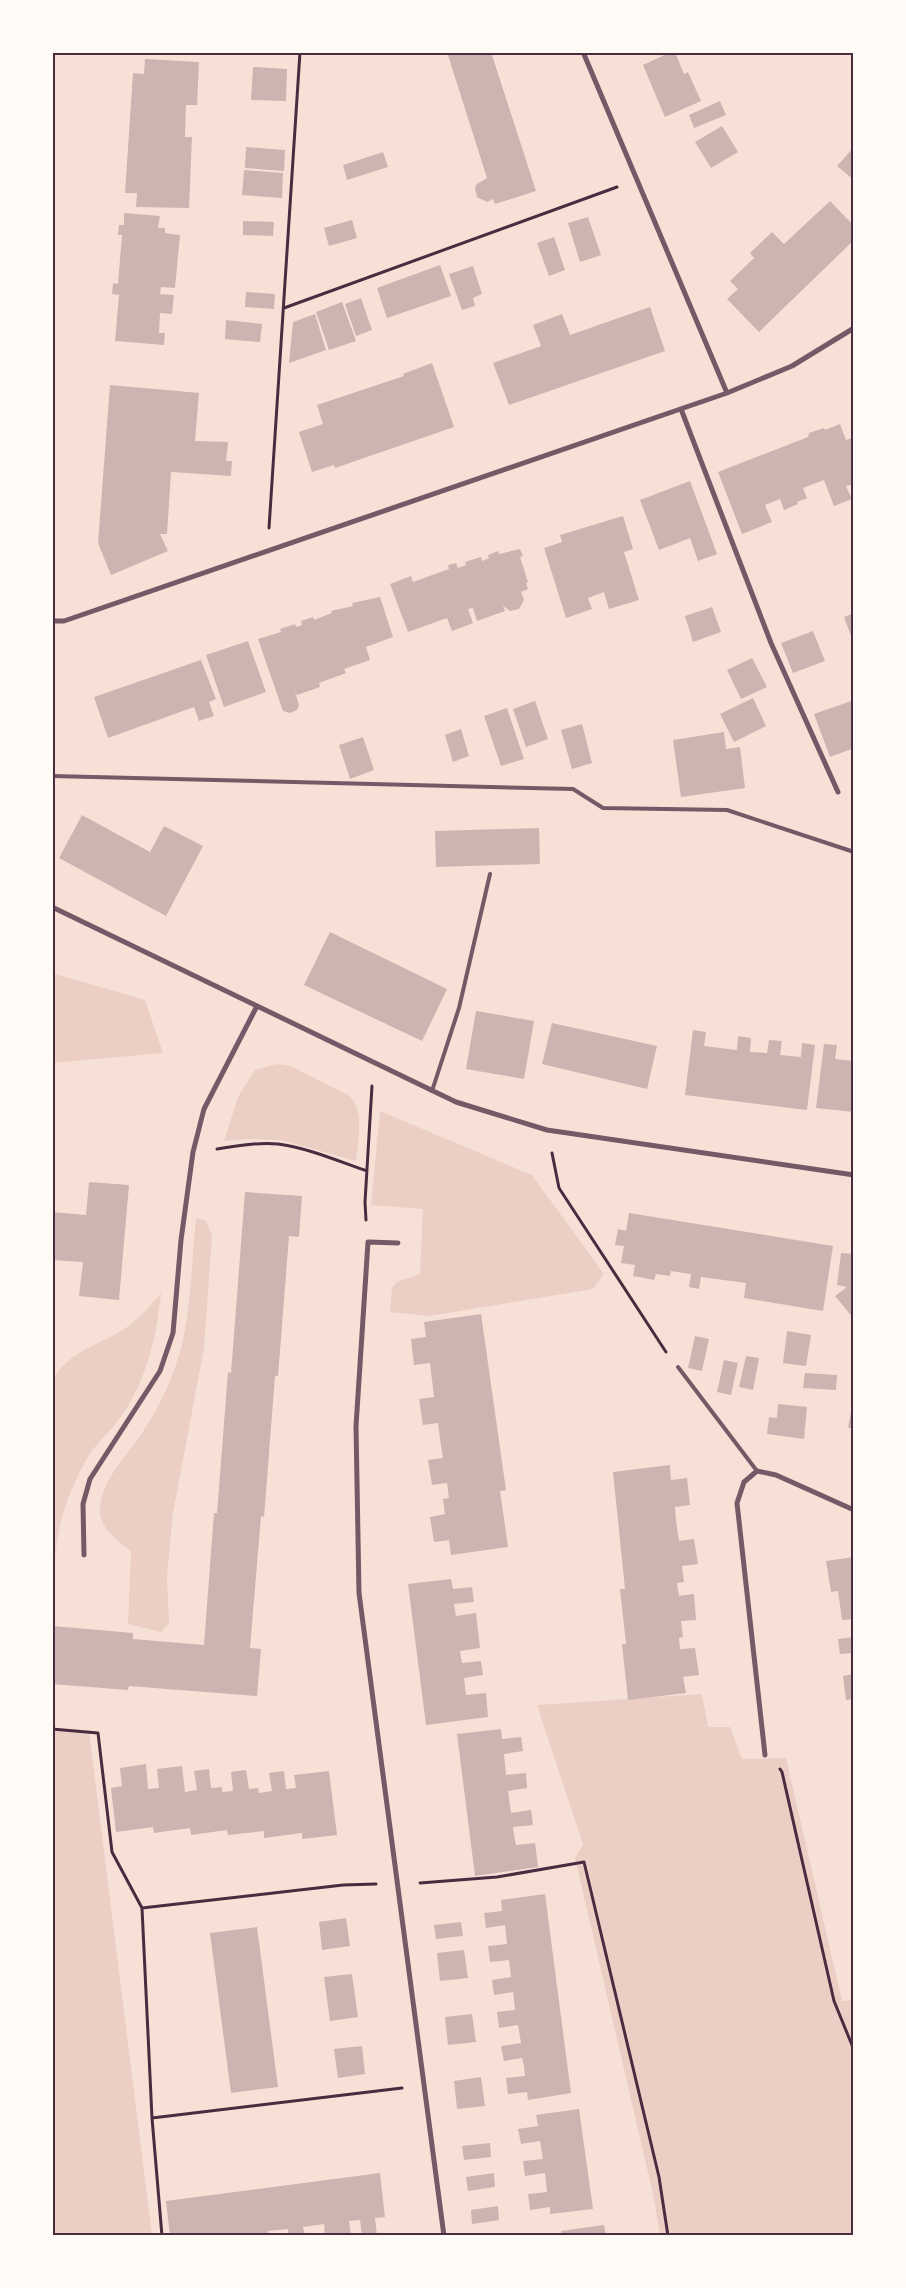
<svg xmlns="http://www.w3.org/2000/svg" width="906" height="2288" viewBox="0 0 906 2288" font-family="'Open Sans',sans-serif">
<rect width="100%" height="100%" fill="#f7e1d7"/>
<!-- green -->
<path fill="#ebcfc5" d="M 52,973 L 145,1000 L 163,1053 L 53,1063 Z
M 277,1064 L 291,1066 L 350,1096 C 365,1113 358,1140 356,1161 L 281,1140 L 250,1139 L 224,1141 L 238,1097 L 255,1070 Z
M 380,1111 L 532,1175 L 604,1274 L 593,1289 L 429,1316 L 390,1312 L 392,1287 L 397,1282 L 420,1274 L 423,1209 L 371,1205 Z
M 196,1219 L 205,1220 L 212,1235 L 204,1348 L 173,1513 L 167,1576 L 169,1623 L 161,1632 L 128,1624 L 131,1552 C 118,1540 98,1528 100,1508 C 102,1480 124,1459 140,1436 C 151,1420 161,1402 169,1383 C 192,1332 190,1274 196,1219 Z
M 161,1293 C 157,1334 148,1374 126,1409 C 117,1425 103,1436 92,1451 C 84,1462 77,1478 71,1491 C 58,1521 55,1552 53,1584 L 53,1380 C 66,1351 107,1343 131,1324 C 142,1316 152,1303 161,1293 Z
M 702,1694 L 708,1727 L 730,1727 L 742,1759 L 786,1758 L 842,2001 L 853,2000 L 853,2235 L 660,2235 L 653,2194 L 575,1858 L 583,1844 L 537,1705 Z
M 52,1729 L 89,1731 L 152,2235 L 53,2235 Z"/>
<!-- building -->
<path fill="#ccb4b1" d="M 447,52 L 491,52 L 536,191 L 495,204 L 493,199 L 487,202 L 477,197 L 475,188 L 477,184 L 487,178 Z
M 671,52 L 675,52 L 684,74 L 688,72 L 701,101 L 665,117 L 643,65 Z
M 145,59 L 199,62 L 197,105 L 186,105 L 185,137 L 192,137 L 189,208 L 136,207 L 137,193 L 125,193 L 133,73 L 144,74 Z
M 253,67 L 287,69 L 286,101 L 251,100 Z
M 720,101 L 726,115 L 694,128 L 689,115 Z
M 722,126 L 738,152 L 711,168 L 695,142 Z
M 246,147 L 285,150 L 284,171 L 245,168 Z
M 854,147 L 854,180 L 837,166 Z
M 383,152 L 388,167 L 347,180 L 343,165 Z
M 244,170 L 283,173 L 282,198 L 242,195 Z
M 830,201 L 854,226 L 854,240 L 759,332 L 727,299 L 738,289 L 730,281 L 754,258 L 750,253 L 772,232 L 784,244 Z
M 124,213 L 160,216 L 158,228 L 165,228 L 165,233 L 180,235 L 175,288 L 161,287 L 160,294 L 174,295 L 172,314 L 160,313 L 159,333 L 165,333 L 164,345 L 115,341 L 119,295 L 112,294 L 113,283 L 118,284 L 122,235 L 118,235 L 119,225 L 124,225 Z
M 588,217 L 601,255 L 580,262 L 568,223 Z
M 352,220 L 357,238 L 329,246 L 324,228 Z
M 243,221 L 274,222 L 273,236 L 243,235 Z
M 554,237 L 565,270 L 549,276 L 537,243 Z
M 440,265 L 451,296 L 387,318 L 377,288 Z
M 473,266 L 482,294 L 473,298 L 475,306 L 462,310 L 449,274 Z
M 246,292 L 275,294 L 274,309 L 245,307 Z
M 361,298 L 372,330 L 356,336 L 345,304 Z
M 342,302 L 356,341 L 329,350 L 316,312 Z
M 650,307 L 665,351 L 509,405 L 493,363 L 541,346 L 533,325 L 562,314 L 570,335 Z
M 315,314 L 326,350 L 289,363 L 293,322 Z
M 226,320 L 262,324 L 260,342 L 225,339 Z
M 432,363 L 454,427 L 335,468 L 334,465 L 312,472 L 299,432 L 323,424 L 317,405 L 404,376 L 403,374 Z
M 110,385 L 199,393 L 195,441 L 228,442 L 226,461 L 232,461 L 231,476 L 171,472 L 167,534 L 160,534 L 168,551 L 111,575 L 98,543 Z
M 840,424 L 846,440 L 854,437 L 854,484 L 846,486 L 852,499 L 834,506 L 824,480 L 803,488 L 807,498 L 797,502 L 798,504 L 784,510 L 780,499 L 765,505 L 772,522 L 742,534 L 718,472 L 808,437 L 809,433 L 824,428 L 825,430 Z
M 690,481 L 717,554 L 698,561 L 690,538 L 659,550 L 640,500 Z
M 623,516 L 633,549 L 624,552 L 639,600 L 609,609 L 604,592 L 588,598 L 592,609 L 566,618 L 544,548 L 562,542 L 560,535 Z
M 520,549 L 523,556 L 520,557 L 528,582 L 526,583 L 528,589 L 521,592 L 524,600 L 519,609 L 510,611 L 503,606 L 505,611 L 477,621 L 473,608 L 468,609 L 473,623 L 452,631 L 447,618 L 408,632 L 390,584 L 411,576 L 413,582 L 449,569 L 448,565 L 456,563 L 458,568 L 466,565 L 465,562 L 481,557 L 482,561 L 487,559 L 489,558 L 488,555 L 498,551 L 499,554 Z
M 380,597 L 393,637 L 366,647 L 370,660 L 344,669 L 346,673 L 319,683 L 320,687 L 297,695 L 295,692 L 299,705 L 297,710 L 290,713 L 283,711 L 258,639 L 281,632 L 280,629 L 295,624 L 296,627 L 302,625 L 301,621 L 313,617 L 314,620 L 332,613 L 331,611 L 353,606 L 352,603 Z
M 712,607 L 721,632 L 693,642 L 685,616 Z
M 854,613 L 854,641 L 853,641 L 844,617 Z
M 813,631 L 825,661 L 793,673 L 781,643 Z
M 248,641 L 266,692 L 224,707 L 206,655 Z
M 752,658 L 767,687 L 741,699 L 727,670 Z
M 201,660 L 216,699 L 209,702 L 214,716 L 199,721 L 194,707 L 108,738 L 94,697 Z
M 753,698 L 766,726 L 734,742 L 720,714 Z
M 854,700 L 854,748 L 830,757 L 814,714 Z
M 535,701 L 548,739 L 526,747 L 513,709 Z
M 507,708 L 524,759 L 501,766 L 484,716 Z
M 582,724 L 592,763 L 572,769 L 561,730 Z
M 461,729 L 469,756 L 453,762 L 445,735 Z
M 724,732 L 726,749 L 740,747 L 745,788 L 681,797 L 673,740 Z
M 363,737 L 374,770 L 350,779 L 339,745 Z
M 82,815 L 150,852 L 164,826 L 203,846 L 166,916 L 59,858 Z
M 539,828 L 540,864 L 436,867 L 435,831 Z
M 330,932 L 447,989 L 422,1041 L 304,985 Z
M 476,1011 L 534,1021 L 524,1079 L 466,1069 Z
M 552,1023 L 657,1046 L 647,1089 L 542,1064 Z
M 693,1030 L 706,1032 L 704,1046 L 737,1050 L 738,1036 L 751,1038 L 750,1052 L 767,1053 L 769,1040 L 782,1041 L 780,1055 L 801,1057 L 802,1043 L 815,1045 L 807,1110 L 685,1095 Z
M 824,1044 L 837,1045 L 835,1059 L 854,1061 L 854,1112 L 816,1108 Z
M 89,1182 L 129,1185 L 119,1300 L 79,1296 L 83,1262 L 52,1260 L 52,1212 L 86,1215 Z
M 245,1192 L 302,1196 L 299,1237 L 289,1236 L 278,1376 L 275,1376 L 264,1517 L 261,1516 L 250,1648 L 261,1649 L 257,1696 L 129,1686 L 128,1690 L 52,1684 L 52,1626 L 133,1633 L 133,1639 L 204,1645 L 214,1513 L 217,1513 L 228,1372 L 231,1373 Z
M 629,1213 L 833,1246 L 823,1311 L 744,1298 L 746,1283 L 701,1277 L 699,1289 L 689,1287 L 691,1274 L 671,1271 L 670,1276 L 656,1274 L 654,1280 L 633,1276 L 635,1265 L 621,1263 L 624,1246 L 615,1245 L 618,1229 L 626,1231 Z
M 841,1253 L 854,1254 L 854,1319 L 835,1296 L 847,1287 L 837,1285 Z
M 481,1314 L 506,1490 L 500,1491 L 508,1547 L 451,1555 L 449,1540 L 434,1542 L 430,1517 L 445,1514 L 443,1499 L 449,1498 L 447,1483 L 432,1485 L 428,1460 L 443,1458 L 440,1439 L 438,1423 L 423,1425 L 419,1399 L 434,1397 L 430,1363 L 414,1365 L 411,1339 L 426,1337 L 424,1322 Z
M 787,1331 L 811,1335 L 806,1366 L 783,1363 Z
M 695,1336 L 709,1339 L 702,1371 L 688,1368 Z
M 746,1356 L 759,1358 L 753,1390 L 739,1387 Z
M 724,1360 L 738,1363 L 731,1395 L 717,1392 Z
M 805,1373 L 837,1375 L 836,1390 L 803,1388 Z
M 778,1404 L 807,1407 L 804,1439 L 767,1434 L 769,1417 L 777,1418 Z
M 851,1412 L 854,1413 L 854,1428 L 848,1428 Z
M 670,1465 L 671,1480 L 687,1478 L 690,1505 L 675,1507 L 676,1521 L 679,1541 L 694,1539 L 698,1564 L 682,1566 L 684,1582 L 677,1583 L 679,1596 L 694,1594 L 696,1620 L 681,1621 L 683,1637 L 679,1638 L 680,1649 L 695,1648 L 699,1675 L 683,1677 L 686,1693 L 628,1700 L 622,1644 L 626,1644 L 620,1589 L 625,1589 L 613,1472 Z
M 854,1557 L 854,1619 L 842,1620 L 838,1591 L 831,1592 L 826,1561 Z
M 451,1579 L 453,1589 L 472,1587 L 474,1602 L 454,1604 L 456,1616 L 476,1613 L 480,1648 L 460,1651 L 462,1663 L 481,1661 L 483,1675 L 464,1678 L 466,1695 L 486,1693 L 488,1717 L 426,1725 L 408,1584 Z
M 854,1637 L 854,1653 L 840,1654 L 838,1639 Z
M 854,1674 L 854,1699 L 846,1700 L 843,1676 Z
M 501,1729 L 502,1739 L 521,1737 L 523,1751 L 504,1754 L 506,1775 L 526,1773 L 527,1788 L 508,1791 L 511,1813 L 531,1810 L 533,1825 L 513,1827 L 514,1835 L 516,1845 L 535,1843 L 538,1867 L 475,1876 L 457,1734 Z
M 146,1764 L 148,1789 L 159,1788 L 157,1769 L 182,1766 L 185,1792 L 197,1790 L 194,1771 L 209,1769 L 211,1788 L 222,1787 L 222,1792 L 233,1791 L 231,1772 L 246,1770 L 249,1789 L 258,1788 L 259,1793 L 272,1791 L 269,1773 L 284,1771 L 286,1789 L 296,1788 L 294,1775 L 329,1771 L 337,1835 L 302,1839 L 302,1833 L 264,1838 L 264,1831 L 228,1835 L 227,1830 L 191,1835 L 190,1828 L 154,1833 L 153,1827 L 116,1832 L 111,1788 L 122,1786 L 120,1768 Z
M 545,1894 L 571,2093 L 528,2100 L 527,2092 L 508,2094 L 506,2078 L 525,2076 L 524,2066 L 522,2058 L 504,2061 L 501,2046 L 521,2043 L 518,2025 L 499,2028 L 497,2012 L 515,2010 L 514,2000 L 513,1992 L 494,1995 L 492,1980 L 511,1977 L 509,1960 L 490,1962 L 488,1946 L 507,1944 L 506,1934 L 505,1925 L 486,1928 L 484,1913 L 502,1911 L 501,1900 Z
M 346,1918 L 350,1946 L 322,1950 L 319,1922 Z
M 461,1922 L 463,1936 L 436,1939 L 434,1925 Z
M 257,1927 L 278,2087 L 231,2093 L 210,1933 Z
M 464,1950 L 468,1978 L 440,1981 L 437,1953 Z
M 352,1974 L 358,2017 L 330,2021 L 324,1977 Z
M 472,2014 L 476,2042 L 448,2045 L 445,2017 Z
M 362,2046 L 365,2074 L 338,2078 L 334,2049 Z
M 481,2077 L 485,2106 L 457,2109 L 454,2081 Z
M 579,2109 L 593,2209 L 550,2214 L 550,2207 L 530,2210 L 528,2194 L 547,2192 L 545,2173 L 525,2176 L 523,2161 L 543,2159 L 540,2141 L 521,2144 L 518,2129 L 538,2126 L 536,2115 Z
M 490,2143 L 491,2157 L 464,2160 L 462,2146 Z
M 380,2173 L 385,2217 L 375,2218 L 377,2236 L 362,2236 L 360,2220 L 349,2221 L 351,2236 L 325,2236 L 324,2224 L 303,2227 L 305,2236 L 289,2236 L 288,2229 L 268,2231 L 269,2236 L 253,2236 L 253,2233 L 235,2236 L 170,2236 L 166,2201 Z
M 494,2173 L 495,2187 L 468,2191 L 466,2177 Z
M 498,2206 L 499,2220 L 472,2224 L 471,2210 Z
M 604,2225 L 606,2236 L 562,2236 L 561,2231 Z"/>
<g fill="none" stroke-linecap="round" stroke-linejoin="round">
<!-- path -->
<path stroke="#4a2c40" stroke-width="3" d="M 284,308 L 617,187
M 269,528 L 300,52
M 217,1149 C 237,1146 258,1142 278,1144 C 308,1148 338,1161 367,1171
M 552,1153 L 559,1188 L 666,1352
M 366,1220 L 365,1202 L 372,1086
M 52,1729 L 98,1733 L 112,1852 L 142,1908 L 152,2118 L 162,2236
M 780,1769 L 782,1772 L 834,2001 L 854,2050
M 420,1883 L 497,1877 L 584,1862 L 659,2177 L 668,2236
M 142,1908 L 343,1885 L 376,1884
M 152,2118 L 402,2088"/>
<!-- service -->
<path stroke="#755966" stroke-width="4" d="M 52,776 L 573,789 L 603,808 L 727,810 L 854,852
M 432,1091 L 459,1008 L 490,874
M 678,1367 L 757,1471"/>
<!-- minor -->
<path stroke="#755966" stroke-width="5" d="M 583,52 L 727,393
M 681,409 L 771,643 L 838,792
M 52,621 L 64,621 L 727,393 L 792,366 L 854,328
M 52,907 L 456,1102 L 547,1130 L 854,1175
M 398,1243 L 368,1242 L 356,1426 L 359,1593 L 444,2236
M 84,1555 L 83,1504 L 90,1479 L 160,1371 L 173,1333 L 181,1240 L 193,1152 L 204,1109 L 257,1006
M 765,1755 L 737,1503 L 744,1482 L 757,1471 L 776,1475 L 854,1510"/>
</g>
<!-- border -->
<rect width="906" height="2288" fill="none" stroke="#fffaf5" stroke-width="108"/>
<rect x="54" y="54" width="798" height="2180" fill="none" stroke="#4a2c40" stroke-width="2"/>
</svg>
